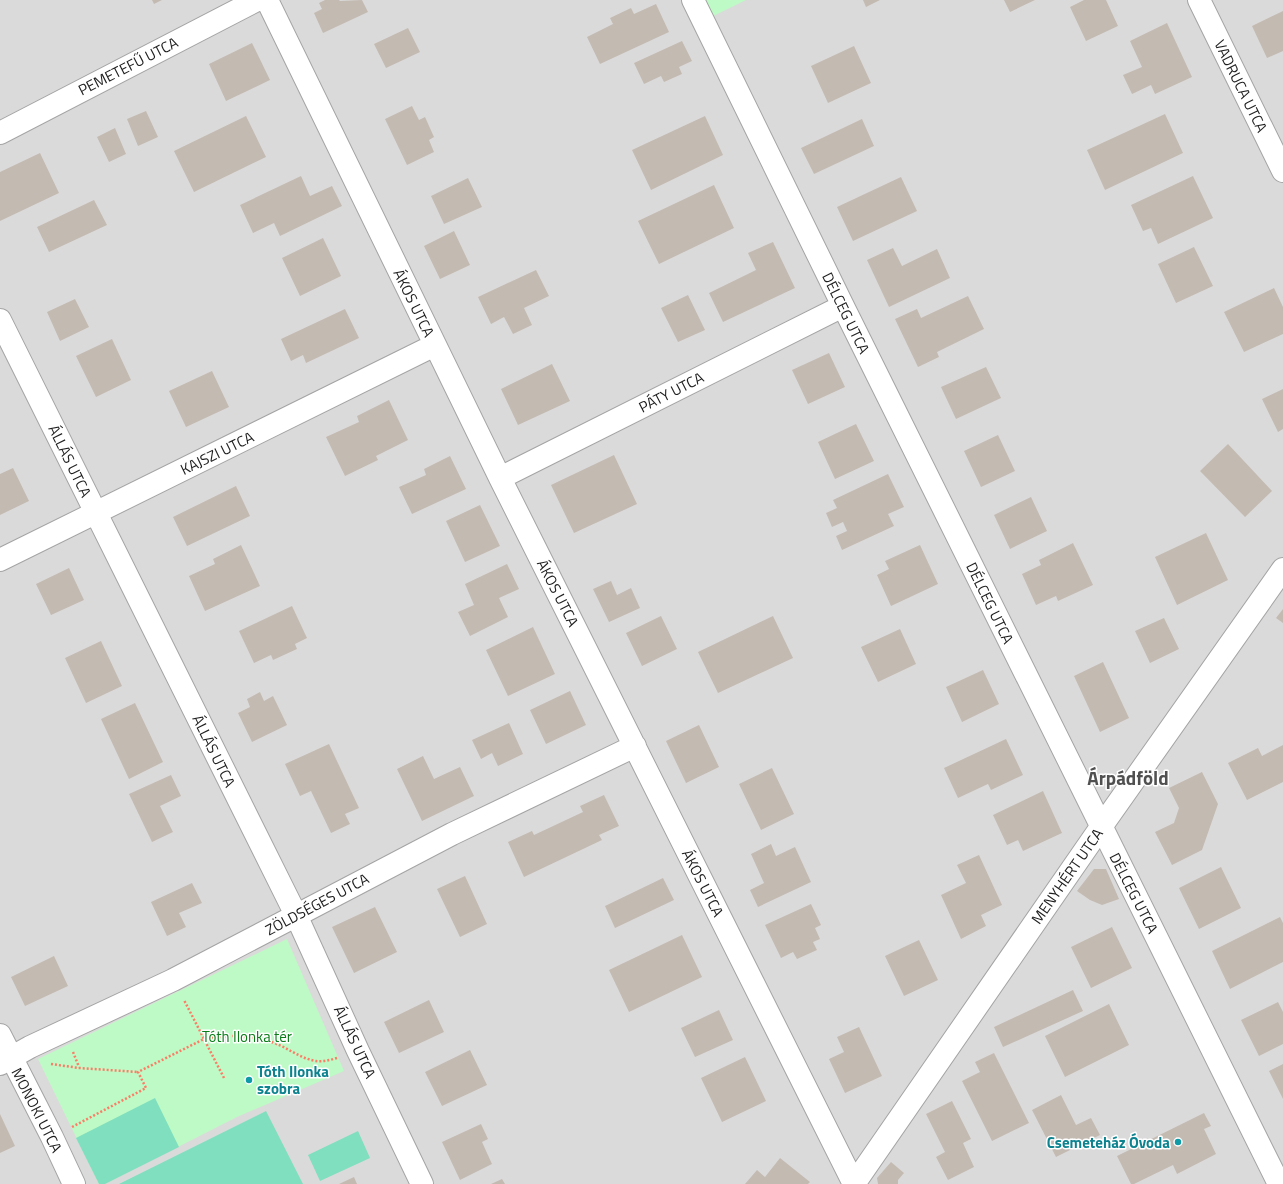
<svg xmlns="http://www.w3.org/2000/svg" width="1283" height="1184" viewBox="0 0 1283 1184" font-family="'Titillium Web',sans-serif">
<rect width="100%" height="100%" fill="#eeebe2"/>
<!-- residential -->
<path fill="#dbdada" d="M 0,0 L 1283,0 L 1283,1184 L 0,1184 Z"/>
<!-- park -->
<path fill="#befac5" d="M 693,0 L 746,0 L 703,21 Z
M 287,939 L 344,1071 L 237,1117 L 105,1184 L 99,1184 L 38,1059 Z"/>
<!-- pitch -->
<path fill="#7fdfbe" d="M 155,1098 L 179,1147 L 105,1184 L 99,1184 L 76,1138 Z
M 266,1111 L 303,1184 L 119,1184 Z
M 358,1131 L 370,1158 L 320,1181 L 308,1155 Z"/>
<!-- building -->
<path fill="#c3bab2" d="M 152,0 L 162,0 L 154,4 Z
M 325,0 L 339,0 L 340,1 L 362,0 L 368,12 L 323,33 L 314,13 L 322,9 L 319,3 Z
M 863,0 L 880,0 L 866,7 Z
M 1004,0 L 1035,0 L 1010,12 Z
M 1084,0 L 1106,0 L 1118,26 L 1086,41 L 1070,7 Z
M 656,4 L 669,32 L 600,64 L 587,37 L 613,24 L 610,18 L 631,8 L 634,14 Z
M 1283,11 L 1283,51 L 1267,58 L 1252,26 Z
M 1167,23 L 1192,77 L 1155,94 L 1151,85 L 1132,94 L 1123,75 L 1142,67 L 1130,41 Z
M 408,28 L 420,52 L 386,68 L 374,44 Z
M 682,41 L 692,61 L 679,67 L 682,74 L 664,82 L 661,76 L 644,84 L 634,63 Z
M 252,43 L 270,80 L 226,101 L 209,64 Z
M 854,46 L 871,83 L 828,103 L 811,66 Z
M 412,106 L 419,120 L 425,117 L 434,137 L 429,140 L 434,152 L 407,165 L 385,119 Z
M 146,111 L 158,137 L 138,146 L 127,119 Z
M 1165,114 L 1183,153 L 1105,190 L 1087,150 Z
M 246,116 L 266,157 L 194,192 L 174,151 Z
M 705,116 L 723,155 L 651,190 L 632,150 Z
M 862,119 L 874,146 L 814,174 L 801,148 Z
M 115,128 L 126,154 L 109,162 L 97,137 Z
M 40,153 L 59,193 L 0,221 L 0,172 Z
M 301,176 L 310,196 L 332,186 L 342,206 L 280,236 L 274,223 L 253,233 L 240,205 Z
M 1193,176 L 1213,218 L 1158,244 L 1151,228 L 1143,231 L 1131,205 Z
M 901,177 L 917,211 L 853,241 L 837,207 Z
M 468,178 L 482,207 L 444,224 L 431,196 Z
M 714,185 L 734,228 L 659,264 L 638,221 Z
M 94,200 L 107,225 L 49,252 L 37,227 Z
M 454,231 L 470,265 L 440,279 L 424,246 Z
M 323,238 L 341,276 L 300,296 L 282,258 Z
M 773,242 L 795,288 L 723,322 L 709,293 L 756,270 L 748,253 Z
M 1194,247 L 1213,286 L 1176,303 L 1158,264 Z
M 893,248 L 902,266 L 937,249 L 950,278 L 889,307 L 867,260 Z
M 536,270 L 549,296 L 524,308 L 532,325 L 513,334 L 504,317 L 491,324 L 478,297 Z
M 1274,288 L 1283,307 L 1283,334 L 1244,352 L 1224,312 Z
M 688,295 L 705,330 L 678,342 L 661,308 Z
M 968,296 L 984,329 L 937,352 L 939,357 L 918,367 L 895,319 L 917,309 L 921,318 Z
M 75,299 L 89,327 L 60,341 L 47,312 Z
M 345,309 L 359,338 L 306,363 L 303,355 L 291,361 L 281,339 Z
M 112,339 L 131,380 L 96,397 L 76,356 Z
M 829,353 L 845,387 L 808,404 L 792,370 Z
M 552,364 L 570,401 L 518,425 L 501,389 Z
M 986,367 L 1001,398 L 956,419 L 941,387 Z
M 212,371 L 229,407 L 186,427 L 169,391 Z
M 1283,389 L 1283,429 L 1278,432 L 1262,399 Z
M 389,400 L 408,440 L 376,456 L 378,460 L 345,476 L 326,437 L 359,422 L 357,416 Z
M 856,424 L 874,461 L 835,479 L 818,442 Z
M 998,435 L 1015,471 L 981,487 L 964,451 Z
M 1228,444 L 1272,491 L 1245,517 L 1200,471 Z
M 614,455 L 637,504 L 574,533 L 551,485 Z
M 450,456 L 466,489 L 412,514 L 399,487 L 426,475 L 424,469 Z
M 13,468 L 29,501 L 0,515 L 0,474 Z
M 888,474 L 904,507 L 888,514 L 894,526 L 842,550 L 836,536 L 847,531 L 843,522 L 832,527 L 826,513 L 837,508 L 833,500 Z
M 236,486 L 250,516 L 187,546 L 173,517 Z
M 1031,497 L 1047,531 L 1010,549 L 994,515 Z
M 480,505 L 500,546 L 465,562 L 446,521 Z
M 1206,533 L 1228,580 L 1177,605 L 1155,557 Z
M 1073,543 L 1093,585 L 1058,601 L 1056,596 L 1036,605 L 1022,574 L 1041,565 L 1039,560 Z
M 241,545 L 260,586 L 205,611 L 189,576 L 215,564 L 213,559 Z
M 920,545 L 938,584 L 891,606 L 877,575 L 889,569 L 885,561 Z
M 507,564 L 519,589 L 499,598 L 508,617 L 470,636 L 458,612 L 474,605 L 465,584 Z
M 69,568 L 84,600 L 51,615 L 36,584 Z
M 611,581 L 617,595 L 631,588 L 640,608 L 609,622 L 593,589 Z
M 292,606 L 307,638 L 295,644 L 297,649 L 273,660 L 271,655 L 254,663 L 239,631 Z
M 1283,609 L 1283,623 L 1276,618 Z
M 661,616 L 677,649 L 642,666 L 626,633 Z
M 773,616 L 793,658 L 718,693 L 698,652 Z
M 1164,618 L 1179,649 L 1150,663 L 1135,631 Z
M 533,627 L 555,674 L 508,696 L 486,650 Z
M 900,629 L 916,664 L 878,682 L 861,647 Z
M 101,641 L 122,686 L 86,703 L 65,658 Z
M 1103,662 L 1129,718 L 1100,732 L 1074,676 Z
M 983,670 L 999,704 L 962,722 L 946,687 Z
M 570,691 L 586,725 L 546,744 L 530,710 Z
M 260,692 L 264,701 L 273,696 L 287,725 L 252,742 L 238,713 L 250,707 L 247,699 Z
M 135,703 L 163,762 L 129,779 L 101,719 Z
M 509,723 L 523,754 L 498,766 L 492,753 L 481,759 L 472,740 Z
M 699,725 L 719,767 L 686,783 L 666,741 Z
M 1006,739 L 1023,775 L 991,790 L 988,784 L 958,798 L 944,768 Z
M 329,744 L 359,808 L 345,814 L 350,824 L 331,833 L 311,791 L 300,796 L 285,764 Z
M 1283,745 L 1283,782 L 1247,800 L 1228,763 L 1258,748 L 1262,756 Z
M 423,756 L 434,779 L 460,767 L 474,796 L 422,821 L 397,769 Z
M 772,768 L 794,814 L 761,830 L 739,784 Z
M 1202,772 L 1218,804 L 1202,850 L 1172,865 L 1155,832 L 1174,823 L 1179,808 L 1169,788 Z
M 171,775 L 181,796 L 160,806 L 173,832 L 152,842 L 129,794 Z
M 1043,791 L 1062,833 L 1023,851 L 1018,840 L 1007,845 L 993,815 Z
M 604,795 L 619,826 L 599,835 L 602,840 L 524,877 L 508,842 L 532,831 L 534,835 L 583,812 L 580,806 Z
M 771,844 L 776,856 L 795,847 L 811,882 L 758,907 L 750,890 L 764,883 L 751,854 Z
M 979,855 L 1002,905 L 981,915 L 986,926 L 961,939 L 941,895 L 966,883 L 957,865 Z
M 1221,867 L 1241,908 L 1199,929 L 1179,888 Z
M 1094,869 L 1106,869 L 1119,899 L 1102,905 L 1090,900 L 1077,891 Z
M 465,876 L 487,924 L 460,937 L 437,889 Z
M 663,878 L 674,900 L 615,928 L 605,906 Z
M 192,883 L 202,903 L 179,913 L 186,927 L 167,936 L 151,902 Z
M 811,904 L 821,925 L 815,928 L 820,939 L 813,942 L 817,950 L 797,959 L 793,952 L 781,958 L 765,925 Z
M 375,907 L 397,952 L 354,973 L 332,927 Z
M 1280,917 L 1283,923 L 1283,962 L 1230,989 L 1212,951 Z
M 1112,927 L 1132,968 L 1091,988 L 1071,947 Z
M 682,935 L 702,977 L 629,1012 L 609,970 Z
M 919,940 L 938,980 L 904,996 L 885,956 Z
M 54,956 L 68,986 L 25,1006 L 11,977 Z
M 1073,990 L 1083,1011 L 1003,1047 L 994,1027 Z
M 429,1000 L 444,1032 L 399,1053 L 384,1022 Z
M 1278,1002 L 1283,1012 L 1283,1044 L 1259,1056 L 1241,1020 Z
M 1109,1004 L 1129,1045 L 1065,1077 L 1045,1036 Z
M 719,1010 L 733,1040 L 695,1057 L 681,1028 Z
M 859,1027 L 882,1076 L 845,1093 L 829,1059 L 844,1052 L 837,1037 Z
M 470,1050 L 487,1085 L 442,1106 L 425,1072 Z
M 994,1053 L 1029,1123 L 992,1141 L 962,1081 L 980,1072 L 975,1062 Z
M 745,1057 L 766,1101 L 722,1122 L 701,1078 Z
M 1283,1064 L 1283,1099 L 1269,1071 Z
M 1061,1095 L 1076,1125 L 1091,1118 L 1100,1135 L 1056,1157 L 1032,1110 Z
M 952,1101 L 971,1139 L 963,1143 L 974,1167 L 948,1180 L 936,1157 L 945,1152 L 926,1114 Z
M 1204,1113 L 1211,1126 L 1204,1129 L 1216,1154 L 1177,1174 L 1173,1165 L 1134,1184 L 1131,1184 L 1117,1156 Z
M 0,1114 L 15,1146 L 0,1153 Z
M 481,1124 L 488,1139 L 482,1142 L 492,1164 L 460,1180 L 442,1142 Z
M 780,1158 L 810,1182 L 808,1184 L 745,1184 L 757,1170 L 765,1177 Z
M 891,1162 L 904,1173 L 898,1180 L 898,1184 L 878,1184 L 877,1178 Z
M 354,1177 L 357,1184 L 339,1184 Z
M 502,1179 L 505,1184 L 491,1184 Z"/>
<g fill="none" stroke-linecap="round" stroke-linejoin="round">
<defs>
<path id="minor" d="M 267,0 L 500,478 L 854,1184
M 693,0 L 843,306 L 1279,1184
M 1199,0 L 1283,171
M 0,133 L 257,0
M 500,478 L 843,306
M 0,560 L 435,345
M 0,1035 L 52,1137 L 74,1184
M 0,1064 L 30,1047 L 173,980 L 452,834 L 635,746
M 854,1184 L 1101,827 L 1283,569"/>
<path id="tertiary" d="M 0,320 L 296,915 L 358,1051 L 422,1184"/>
</defs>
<!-- minor casing -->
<use href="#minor" stroke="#a4a4a4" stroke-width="24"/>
<!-- tertiary casing -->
<use href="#tertiary" stroke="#a4a4a4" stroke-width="24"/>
<!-- path -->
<path stroke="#fc7c66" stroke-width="2.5" stroke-dasharray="2 2" stroke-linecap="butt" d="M 73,1052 L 79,1067
M 51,1064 L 79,1068 L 138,1072
M 224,1078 L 204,1039 C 228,1034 254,1035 277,1044 C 289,1049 302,1059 316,1061 C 323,1062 330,1060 337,1058
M 72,1127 L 146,1088 L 138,1072 L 204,1039 L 184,1000"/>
<!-- minor -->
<use href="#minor" stroke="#fff" stroke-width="22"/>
<!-- tertiary -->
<use href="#tertiary" stroke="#fff" stroke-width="22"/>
</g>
<!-- markers -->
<g fill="#0f9aa8" stroke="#fff" stroke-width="1.5">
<circle cx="249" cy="1080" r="4"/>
<circle cx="1178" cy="1142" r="4"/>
</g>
<g text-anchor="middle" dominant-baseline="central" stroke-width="3" stroke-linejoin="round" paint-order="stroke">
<!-- street labels -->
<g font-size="15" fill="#1d1d1d" stroke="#fff">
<text transform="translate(128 66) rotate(-27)">PEMETEFŰ UTCA</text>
<text transform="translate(1241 86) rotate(64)">VADRUCA UTCA</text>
<text transform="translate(414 303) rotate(64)">ÁKOS UTCA</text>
<text transform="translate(846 313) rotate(64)">DÉLCEG UTCA</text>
<text transform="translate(671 392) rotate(-27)">PÁTY UTCA</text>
<text transform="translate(217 453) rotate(-26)">KAJSZI UTCA</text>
<text transform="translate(70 461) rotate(64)">ÁLLÁS UTCA</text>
<text transform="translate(558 593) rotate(63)">ÁKOS UTCA</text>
<text transform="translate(990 603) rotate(64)">DÉLCEG UTCA</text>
<text transform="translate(214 751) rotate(64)">ÁLLÁS UTCA</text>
<text transform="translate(1067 876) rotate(-55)">MENYHÉRT UTCA</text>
<text transform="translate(703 883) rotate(63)">ÁKOS UTCA</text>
<text transform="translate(1134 893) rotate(63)">DÉLCEG UTCA</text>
<text transform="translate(317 904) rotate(-28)">ZÖLDSÉGES UTCA</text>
<text transform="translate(355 1042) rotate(65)">ÁLLÁS UTCA</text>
<text transform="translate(37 1110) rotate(63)">MONOKI UTCA</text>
</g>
<!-- park labels -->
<g font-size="15" fill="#097c18" stroke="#fff">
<text x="247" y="1036">Tóth Ilonka tér</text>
</g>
<!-- culture labels -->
<g font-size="15" font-weight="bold" fill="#0d838f" stroke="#fff" text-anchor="start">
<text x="257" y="1071">Tóth Ilonka<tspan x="257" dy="17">szobra</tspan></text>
<text x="1170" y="1142" text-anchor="end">Csemeteház Óvoda</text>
</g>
<!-- district labels -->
<g font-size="19" font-weight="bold" fill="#505050" stroke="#fff">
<text x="1128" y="777">Árpádföld</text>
</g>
</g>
</svg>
